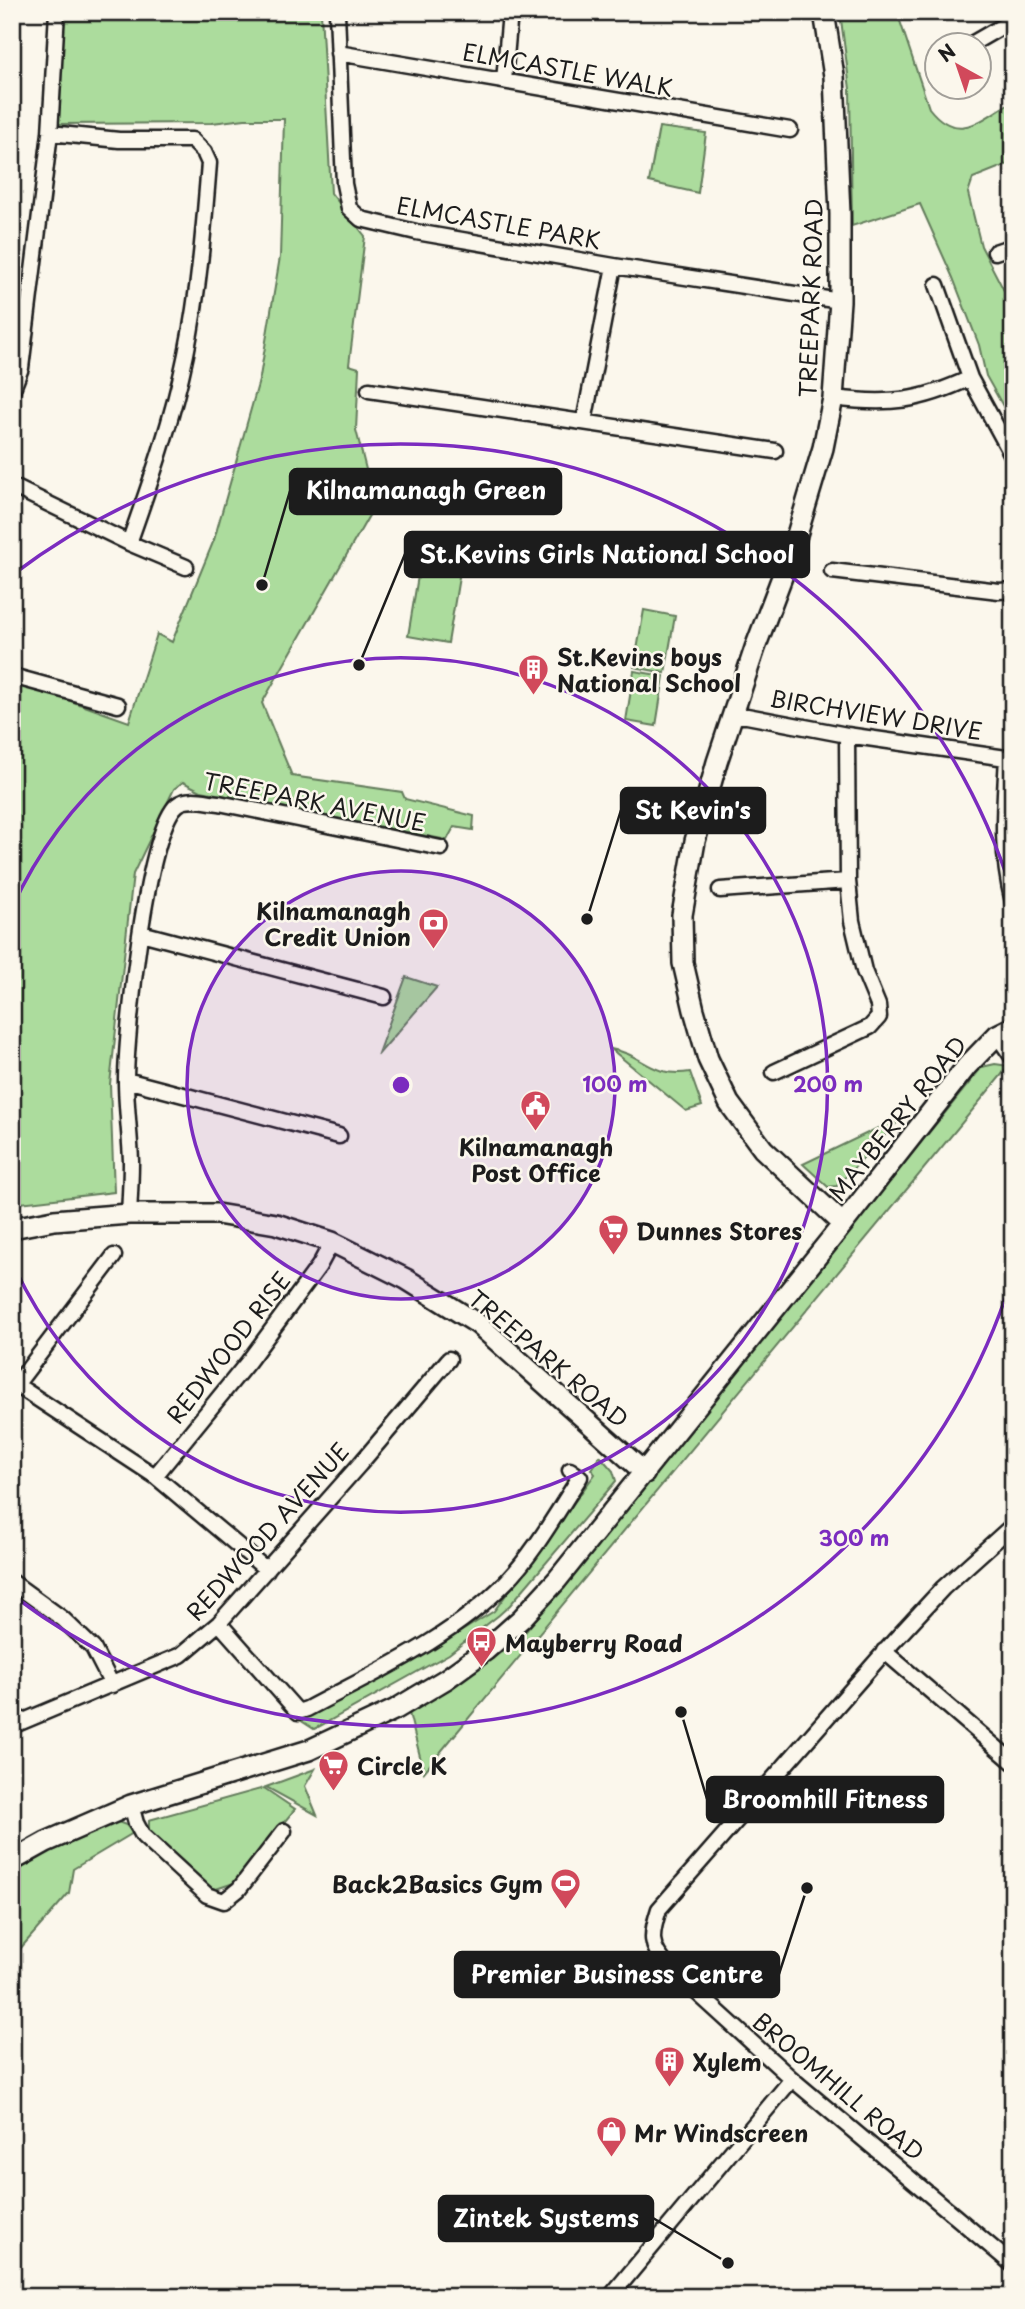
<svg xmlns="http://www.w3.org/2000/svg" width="1025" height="2309" viewBox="0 0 1025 2309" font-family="'Playpen Sans',sans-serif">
<rect width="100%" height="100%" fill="#fbf7ec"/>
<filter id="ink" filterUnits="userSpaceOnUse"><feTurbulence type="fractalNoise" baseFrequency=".0143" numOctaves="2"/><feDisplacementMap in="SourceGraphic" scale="14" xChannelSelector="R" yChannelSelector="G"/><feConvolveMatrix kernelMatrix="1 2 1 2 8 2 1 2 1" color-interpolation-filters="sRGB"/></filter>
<g filter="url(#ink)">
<!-- green -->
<path fill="#acdc9d" stroke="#647c5c" stroke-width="2" d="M 64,12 L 321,12 L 331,193 L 365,236 L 349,365 L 359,368 L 356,430 L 375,505 L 262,703 L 292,776 L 402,792 L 405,799 L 474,816 L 473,830 L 454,827 L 447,840 L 201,791 L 183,782 L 174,789 L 133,874 L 110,1084 L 114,1192 L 12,1204 L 12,680 L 129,722 L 157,634 L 172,642 L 214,540 L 260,377 L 280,257 L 284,119 L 245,119 L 212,123 L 57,124 Z
M 840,12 L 897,12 L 929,108 C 958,145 982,119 1013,101 L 1013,162 L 973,178 L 968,193 L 981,246 L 1013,308 L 1013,424 L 986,376 L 979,345 L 953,278 L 920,204 L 852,226 L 850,89 Z
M 659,127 L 706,133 L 698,193 L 649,182 Z
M 420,564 L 460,571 L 448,643 L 408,636 Z
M 644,610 L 675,616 L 665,673 L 634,667 Z
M 634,671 L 664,676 L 656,726 L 626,721 Z
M 406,977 L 437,987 L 377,1056 Z
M 611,1049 C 643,1054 650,1078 690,1072 L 702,1106 L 686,1111 Z
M 995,1064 L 1009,1066 L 424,1772 L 409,1713 L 518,1641 L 982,1067 Z
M 903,1116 L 837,1186 L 828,1187 L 803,1164 Z
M 600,1456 L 613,1471 L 616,1481 L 510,1605 L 499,1615 L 449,1654 L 320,1726 L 314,1729 L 300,1720 L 428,1652 L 494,1611 L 595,1474 L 591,1469 Z
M 315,1769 L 305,1786 L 317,1815 L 266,1787 Z
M 264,1788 L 295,1809 L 234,1883 L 213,1890 L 149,1833 L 149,1820 Z
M 118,1822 L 126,1825 L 133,1833 L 73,1869 L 69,1893 L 12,1958 L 12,1872 L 30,1861 L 108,1823 Z"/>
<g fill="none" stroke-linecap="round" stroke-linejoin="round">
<defs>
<path id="street" d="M 337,12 L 344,184 L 349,208 L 361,219 L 416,232 L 614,266 L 840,301
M 968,46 L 1013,20
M 338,53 L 790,130
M 504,81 L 510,12
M 50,133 L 119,140 L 192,140 L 204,152 L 209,163 C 204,227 199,291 186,354 C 173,418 151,481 129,543
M 995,252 L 1013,246
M 937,285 L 970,378
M 369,390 L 775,451
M 12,391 L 21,368 L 50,133 L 57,12
M 833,398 C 888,405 920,402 970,378 L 1013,457
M 584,422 L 614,266
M 12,486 L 129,543 L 186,567
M 832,571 L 999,591 L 1013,590
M 12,676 L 118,705
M 732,716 L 747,716 L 847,735 L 1013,759
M 1007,758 C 1004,808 1000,853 1013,902
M 720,890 L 848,881
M 141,933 L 384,997
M 997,1035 L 1013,1058
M 774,1072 L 870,1027 L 879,1017 L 878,1005 L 864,971 L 852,921 L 848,881 L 847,735
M 126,1080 L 339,1136
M 129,1214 C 130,1196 131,1178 131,1161 C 130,1134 126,1107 126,1081 C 126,1035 146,832 177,805 C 187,796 207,802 219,803 L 441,848
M 12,1382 L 155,1476 L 267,1570
M 16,1385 L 114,1256
M 155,1476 L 248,1362 L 319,1266 L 332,1242
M 1013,1525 L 943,1588 L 894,1641 L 659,1909 C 651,1934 648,1947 669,1967 L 792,2079 L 1013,2265
M 12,1582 L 63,1619 L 93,1648 L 112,1685
M 219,1623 L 298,1712 L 307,1709 C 376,1672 451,1639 506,1582 C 535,1552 557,1512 580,1477 L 570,1470
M 884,1651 L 1013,1762
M 12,1726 L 181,1655 L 219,1623 L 360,1464 L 449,1359
M 131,1805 L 136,1823 L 143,1836 L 207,1895 L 224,1901 L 239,1889 L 284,1831
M 610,2297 L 792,2079"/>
<path id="secondary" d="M 824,12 L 834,76 L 840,214 L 840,301 L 833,398 L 823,448 L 793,548 L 755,648 L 717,762 L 695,841 L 682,915 L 683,963 L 694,1010 L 708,1059 L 729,1103 L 763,1149 L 843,1224
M 12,1228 L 54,1220 L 129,1214 L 217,1214 L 276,1224 L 332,1242 L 406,1279 L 478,1324 L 645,1473
M 12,1861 L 46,1842 L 131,1805 L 309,1750 L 396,1709 L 446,1679 L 486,1650 L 522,1618 L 557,1580 L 843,1224 L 967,1066 L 997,1035 L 1013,1027"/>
</defs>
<!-- street casing -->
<use href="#street" stroke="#1c1c1c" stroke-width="19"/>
<!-- secondary casing -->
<use href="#secondary" stroke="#1c1c1c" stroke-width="24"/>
<!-- street -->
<use href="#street" stroke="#fbf7ec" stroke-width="14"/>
<!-- secondary -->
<use href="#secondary" stroke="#fbf7ec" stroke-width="19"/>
</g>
</g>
<!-- distance rings -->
<circle cx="401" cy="1085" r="214" fill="#7b2cbf" fill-opacity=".12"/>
<g fill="none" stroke="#7b2cbf" stroke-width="3.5">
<circle cx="401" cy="1085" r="214"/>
<path d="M12 908A427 427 0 1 1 12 1262"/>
<path d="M1012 1278A641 641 0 0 1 15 1597M15 573A641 641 0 0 1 1012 892"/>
</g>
<!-- icons -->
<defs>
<symbol id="building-pin" viewBox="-11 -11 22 30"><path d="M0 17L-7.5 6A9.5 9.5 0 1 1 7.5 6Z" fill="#d1495b" stroke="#fbf7ec"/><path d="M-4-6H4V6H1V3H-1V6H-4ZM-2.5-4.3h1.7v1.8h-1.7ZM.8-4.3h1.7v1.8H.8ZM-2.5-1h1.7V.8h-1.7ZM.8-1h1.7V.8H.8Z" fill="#fff"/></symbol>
<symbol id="bank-pin" viewBox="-11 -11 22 30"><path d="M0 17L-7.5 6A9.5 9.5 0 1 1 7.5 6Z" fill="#d1495b" stroke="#fbf7ec"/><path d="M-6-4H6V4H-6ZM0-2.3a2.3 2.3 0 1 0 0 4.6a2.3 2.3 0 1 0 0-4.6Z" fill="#fff"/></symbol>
<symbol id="civic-pin" viewBox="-11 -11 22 30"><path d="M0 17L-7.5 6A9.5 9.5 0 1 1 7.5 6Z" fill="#d1495b" stroke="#fbf7ec"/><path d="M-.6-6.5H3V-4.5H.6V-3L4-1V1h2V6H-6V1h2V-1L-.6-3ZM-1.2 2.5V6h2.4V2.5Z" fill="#fff"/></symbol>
<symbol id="supermarket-pin" viewBox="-11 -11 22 30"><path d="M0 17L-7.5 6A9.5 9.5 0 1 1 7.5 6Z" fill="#d1495b" stroke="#fbf7ec"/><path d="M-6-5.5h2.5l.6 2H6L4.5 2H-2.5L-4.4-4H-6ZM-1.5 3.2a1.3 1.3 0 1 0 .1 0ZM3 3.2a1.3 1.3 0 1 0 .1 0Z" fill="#fff"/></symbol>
<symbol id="bus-pin" viewBox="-11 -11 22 30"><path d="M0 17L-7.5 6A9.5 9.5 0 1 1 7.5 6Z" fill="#d1495b" stroke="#fbf7ec"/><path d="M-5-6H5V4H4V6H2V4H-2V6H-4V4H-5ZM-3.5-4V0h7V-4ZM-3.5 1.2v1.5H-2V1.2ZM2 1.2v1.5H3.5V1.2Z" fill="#fff"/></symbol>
<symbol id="stadium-pin" viewBox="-11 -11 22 30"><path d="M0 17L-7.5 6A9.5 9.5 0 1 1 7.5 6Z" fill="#d1495b" stroke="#fbf7ec"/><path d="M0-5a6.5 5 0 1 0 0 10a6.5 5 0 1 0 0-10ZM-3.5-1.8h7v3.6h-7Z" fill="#fff"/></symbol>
<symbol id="shop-pin" viewBox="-11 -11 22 30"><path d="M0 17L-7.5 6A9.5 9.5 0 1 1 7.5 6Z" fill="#d1495b" stroke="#fbf7ec"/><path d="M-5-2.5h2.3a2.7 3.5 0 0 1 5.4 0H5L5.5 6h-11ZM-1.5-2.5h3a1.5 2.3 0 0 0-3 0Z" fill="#fff"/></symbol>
</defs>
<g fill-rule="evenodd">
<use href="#building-pin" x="516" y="652" width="35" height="47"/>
<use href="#bank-pin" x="416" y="906" width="35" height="47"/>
<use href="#civic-pin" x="518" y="1088" width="35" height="47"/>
<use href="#supermarket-pin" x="596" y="1212" width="35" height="47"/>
<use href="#bus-pin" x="464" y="1624" width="35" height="47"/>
<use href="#supermarket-pin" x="316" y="1748" width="35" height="47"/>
<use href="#stadium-pin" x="548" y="1866" width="35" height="47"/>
<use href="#building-pin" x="652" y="2044" width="35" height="47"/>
<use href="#shop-pin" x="594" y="2114" width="35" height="47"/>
</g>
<g text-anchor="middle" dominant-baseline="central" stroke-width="5" stroke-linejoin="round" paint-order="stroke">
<!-- street labels -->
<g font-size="23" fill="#1c1c1c" stroke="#fbf7ec">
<text transform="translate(568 69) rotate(10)">ELMCASTLE WALK</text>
<text transform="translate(499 222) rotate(10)">ELMCASTLE PARK</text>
<text transform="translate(810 298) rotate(-88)">TREEPARK ROAD</text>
<text transform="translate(876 714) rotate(9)">BIRCHVIEW DRIVE</text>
<text transform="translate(315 801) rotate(11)">TREEPARK AVENUE</text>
<text transform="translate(897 1118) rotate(-51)">MAYBERRY ROAD</text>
<text transform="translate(228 1347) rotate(-52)">REDWOOD RISE</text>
<text transform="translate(549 1358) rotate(40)">TREEPARK ROAD</text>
<text transform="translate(267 1531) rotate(-48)">REDWOOD AVENUE</text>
<text transform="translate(839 2086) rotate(40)">BROOMHILL ROAD</text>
</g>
<!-- poi labels -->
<g font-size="23" font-weight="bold" fill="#1c1c1c" stroke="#fbf7ec" text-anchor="start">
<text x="557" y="656">St.Kevins boys<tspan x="557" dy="26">National School</tspan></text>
<text x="411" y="910" text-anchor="end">Kilnamanagh<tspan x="411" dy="26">Credit Union</tspan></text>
<text x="536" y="1146" text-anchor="middle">Kilnamanagh<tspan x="536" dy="26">Post Office</tspan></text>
<text x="636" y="1230">Dunnes Stores</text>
<text x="505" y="1642">Mayberry Road</text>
<text x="357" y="1765">Circle K</text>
<text x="543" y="1883" text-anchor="end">Back2Basics Gym</text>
<text x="693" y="2061">Xylem</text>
<text x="634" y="2132">Mr Windscreen</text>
</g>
</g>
<circle cx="401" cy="1085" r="10" fill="#7b2cbf" stroke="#fbf7ec" stroke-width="3.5"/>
<g font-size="21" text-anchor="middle" font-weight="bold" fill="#7b2cbf" stroke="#fbf7ec" stroke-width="5" stroke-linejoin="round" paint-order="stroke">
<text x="615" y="1092">100 m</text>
<text x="828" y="1092">200 m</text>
<text x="854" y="1546">300 m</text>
</g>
<!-- callouts -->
<path fill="none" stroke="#1c1c1c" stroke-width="2.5" d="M262 585L290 491M359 665L405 554M587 919L621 810M681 1712L707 1799M807 1888L779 1974M728 2263L653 2218"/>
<g fill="#1c1c1c" stroke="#fbf7ec" stroke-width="2.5">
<circle cx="262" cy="585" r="7"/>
<circle cx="359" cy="665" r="7"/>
<circle cx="587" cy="919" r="7"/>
<circle cx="681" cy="1712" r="7"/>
<circle cx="807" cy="1888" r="7"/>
<circle cx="728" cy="2263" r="7"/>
</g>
<g fill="#1c1c1c" stroke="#1c1c1c" stroke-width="2.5">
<rect x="290" y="469" width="271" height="45" rx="7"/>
<rect x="405" y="532" width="404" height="45" rx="7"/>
<rect x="621" y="788" width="144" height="45" rx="7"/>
<rect x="707" y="1777" width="236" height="45" rx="7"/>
<rect x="455" y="1952" width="324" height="45" rx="7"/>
<rect x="439" y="2196" width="214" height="45" rx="7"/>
</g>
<g font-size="24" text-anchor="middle" font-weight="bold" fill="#fff">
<text x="426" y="499">Kilnamanagh Green</text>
<text x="607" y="563">St.Kevins Girls National School</text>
<text x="693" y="819">St Kevin's</text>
<text x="825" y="1808">Broomhill Fitness</text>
<text x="617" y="1983">Premier Business Centre</text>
<text x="546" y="2227">Zintek Systems</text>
</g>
<!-- margin -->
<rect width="1025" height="2309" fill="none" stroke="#fbf7ec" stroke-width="42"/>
<rect x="21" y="21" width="983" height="2267" fill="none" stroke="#1c1c1c" stroke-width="2.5" filter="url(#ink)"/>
<!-- north arrow -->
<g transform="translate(958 66) rotate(320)"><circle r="33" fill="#fbf7ec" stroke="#a29f99" stroke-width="2"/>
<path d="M0-5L12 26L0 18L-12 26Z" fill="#d1495b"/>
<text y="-10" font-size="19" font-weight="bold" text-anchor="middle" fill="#1c1c1c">N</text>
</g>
</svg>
